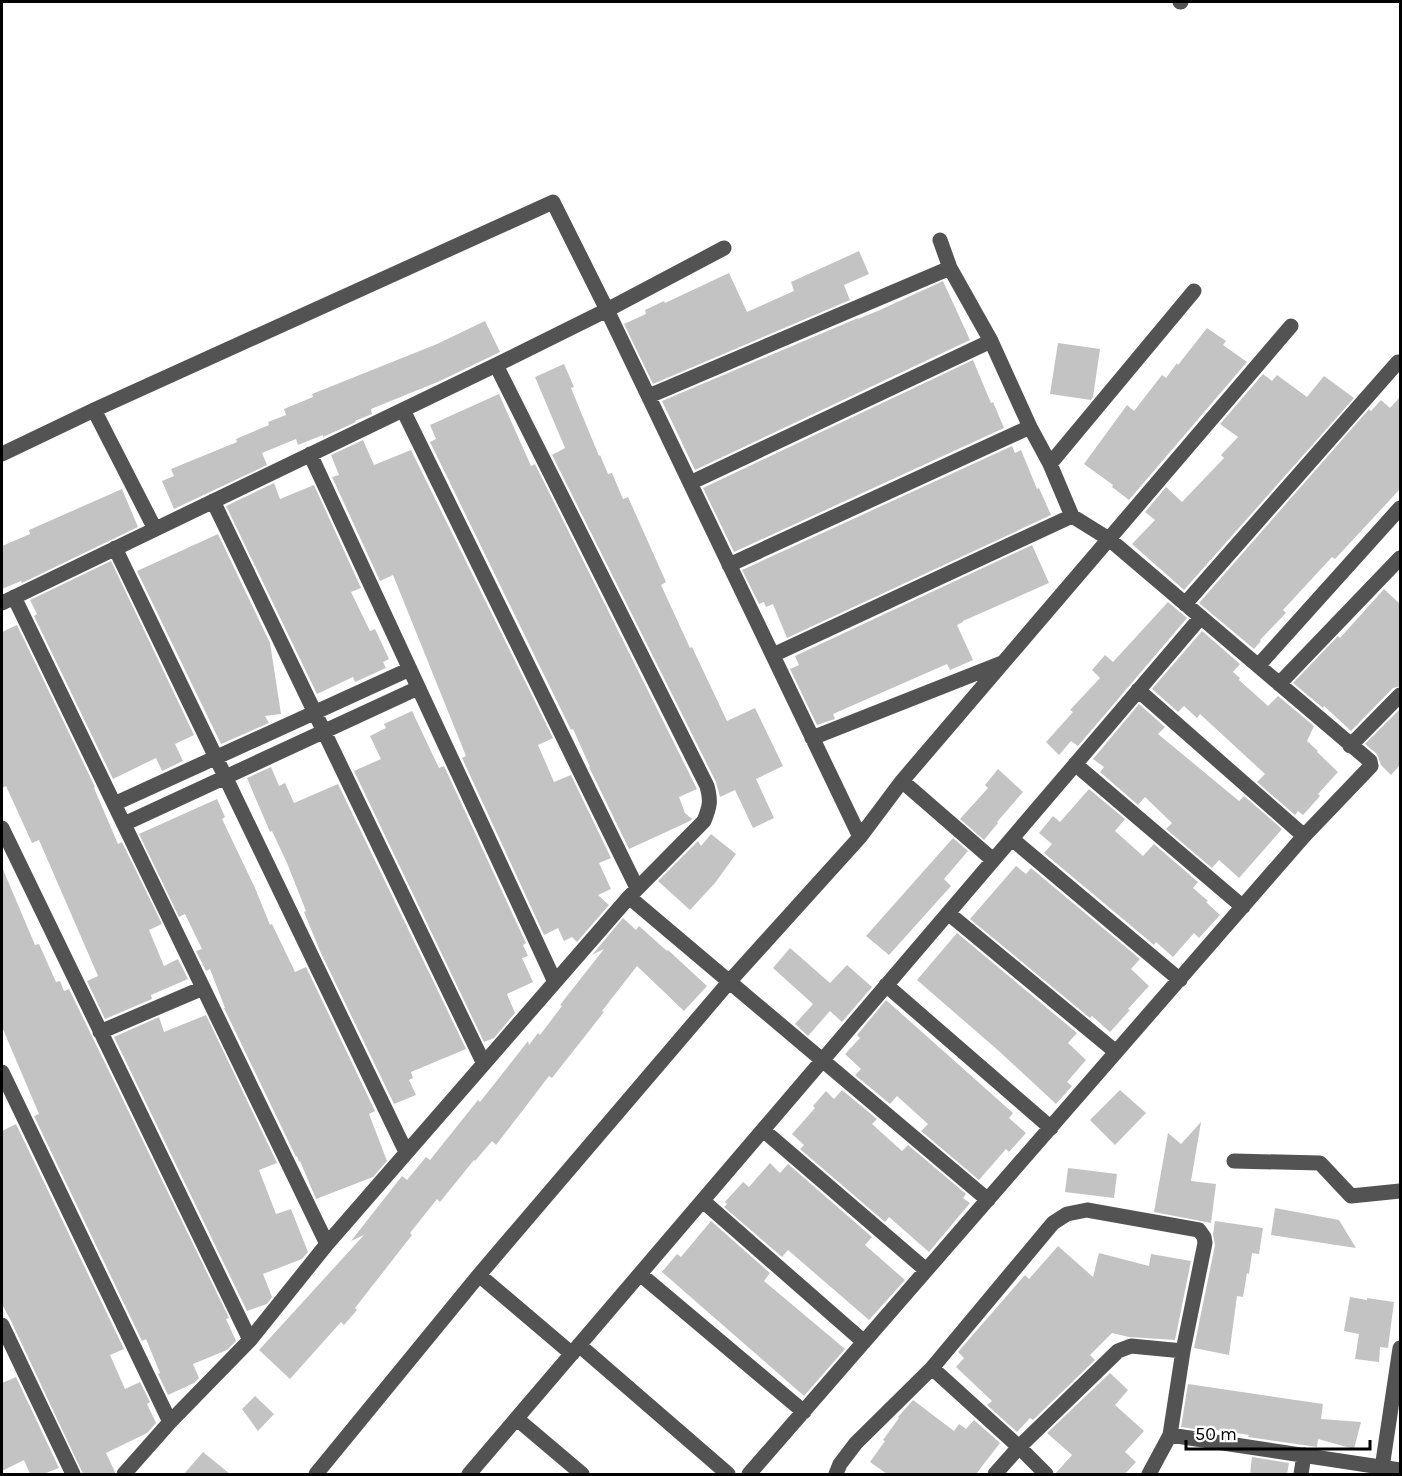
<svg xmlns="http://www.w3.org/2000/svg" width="1402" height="1476" viewBox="0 0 1402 1476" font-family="Karla,sans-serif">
<rect width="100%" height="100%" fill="#fff"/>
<!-- building -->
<path fill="#c3c3c3" d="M 859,251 L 869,274 L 844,285 L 850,300 L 653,384 L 624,324 L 646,314 L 645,310 L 664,301 L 665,303 L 729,273 L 747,312 L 794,291 L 791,282 Z
M 943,281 L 970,340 L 695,470 L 662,401 L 858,318 L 858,319 L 880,310 Z
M 485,321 L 500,352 L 440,381 L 371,409 L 372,414 L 355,421 L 356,422 L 323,437 L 323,435 L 298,445 L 296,439 L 262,453 L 267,465 L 174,509 L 162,481 L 174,476 L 171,469 L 237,442 L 236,439 L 269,425 L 268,422 L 286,415 L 284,409 L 313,397 L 312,394 L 437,344 Z
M 1207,328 L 1226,341 L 1223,345 L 1247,362 L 1129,500 L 1112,487 L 1113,485 L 1084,464 L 1127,405 L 1134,411 L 1162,375 L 1166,378 L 1177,363 L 1178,365 Z
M 1058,343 L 1100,349 L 1093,397 L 1091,400 L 1050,394 Z
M 973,360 L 991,403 L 993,402 L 1004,428 L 734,552 L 703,488 Z
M 564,364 L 574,387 L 571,388 L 599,456 L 600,455 L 608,474 L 612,473 L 623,499 L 628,497 L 666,582 L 661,585 L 690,648 L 692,647 L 727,721 L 755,708 L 783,766 L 756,779 L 774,818 L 753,828 L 735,790 L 720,797 L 716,782 L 552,455 L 565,448 L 535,377 Z
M 1263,374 L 1272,381 L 1277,375 L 1307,397 L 1324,376 L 1354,398 L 1184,590 L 1132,544 L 1155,520 L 1145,512 L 1166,487 L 1182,502 L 1224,458 L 1221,455 L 1238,437 L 1220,424 Z
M 499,394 L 531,466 L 535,464 L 697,789 L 679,797 L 685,813 L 692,819 L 690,821 L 629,849 L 589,767 L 590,767 L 573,729 L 571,730 L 430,442 L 436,439 L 430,425 Z
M 1401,396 L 1401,488 L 1335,559 L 1332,557 L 1283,610 L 1286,613 L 1260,640 L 1261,641 L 1254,649 L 1199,603 L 1369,409 L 1371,411 L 1381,400 L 1390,408 Z
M 363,440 L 374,465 L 411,450 L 553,738 L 538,745 L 554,782 L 571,775 L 611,858 L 599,863 L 611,889 L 598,895 L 609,905 L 577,942 L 572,937 L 564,941 L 558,928 L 544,935 L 462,758 L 466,756 L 393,575 L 380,581 L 332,477 L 339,475 L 331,455 Z
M 1012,446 L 1015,453 L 1021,450 L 1037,489 L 1039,488 L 1051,515 L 787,638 L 773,604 L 766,607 L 764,602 L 759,604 L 742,570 Z
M 274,483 L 280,499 L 314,485 L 361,588 L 351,592 L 370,631 L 375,629 L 389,659 L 383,662 L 386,668 L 355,682 L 353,677 L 317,694 L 226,506 Z
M 122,489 L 138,527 L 22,583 L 21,581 L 2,589 L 2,546 L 30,534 L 29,530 Z
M 218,534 L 270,643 L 281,714 L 265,716 L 269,723 L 221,744 L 137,571 Z
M 1032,545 L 1049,583 L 963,621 L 963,622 L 957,625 L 973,660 L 950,670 L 947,664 L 833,714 L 835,719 L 817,725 L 790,669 L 799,665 L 795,656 Z
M 111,561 L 194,735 L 175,744 L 183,761 L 162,771 L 156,758 L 113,779 L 34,616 L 37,614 L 30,600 Z
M 1384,589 L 1401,605 L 1401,686 L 1393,688 L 1351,731 L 1324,706 L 1323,708 L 1293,683 L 1338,636 L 1340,638 Z
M 1168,602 L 1187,618 L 1078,746 L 1071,741 L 1059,755 L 1046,742 L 1073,712 L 1070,710 L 1100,678 L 1092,670 L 1105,655 L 1113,662 Z
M 17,625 L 95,787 L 94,788 L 118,844 L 122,842 L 162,924 L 149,930 L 164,966 L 178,959 L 188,979 L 151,995 L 152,999 L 105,1019 L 87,981 L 98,976 L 39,840 L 32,843 L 6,786 L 2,788 L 2,632 Z
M 1202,631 L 1240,664 L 1233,672 L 1240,678 L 1239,680 L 1268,706 L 1278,696 L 1314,726 L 1307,741 L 1318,751 L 1317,752 L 1338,772 L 1318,794 L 1320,796 L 1303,815 L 1298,811 L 1295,815 L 1257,782 L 1265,774 L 1200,714 L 1197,718 L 1184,706 L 1178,712 L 1152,689 Z
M 1139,704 L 1165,727 L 1158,734 L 1239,801 L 1244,796 L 1282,829 L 1239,878 L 1219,860 L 1212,868 L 1166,829 L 1172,823 L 1145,797 L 1138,805 L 1100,772 L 1104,767 L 1093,759 Z
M 1401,708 L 1401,764 L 1391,775 L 1381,765 L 1377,754 L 1365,744 Z
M 412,711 L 439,768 L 444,766 L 526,943 L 523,945 L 528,956 L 522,958 L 533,982 L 507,994 L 515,1013 L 494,1038 L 484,1042 L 354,771 L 381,759 L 370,736 L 386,728 L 384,724 Z
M 271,767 L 279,786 L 285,783 L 294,803 L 338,784 L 466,1049 L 411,1072 L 413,1078 L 409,1080 L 416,1095 L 394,1104 L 320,951 L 304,912 L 306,911 L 287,863 L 272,831 L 270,832 L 247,778 Z
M 998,769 L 1023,792 L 997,822 L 998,823 L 984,840 L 960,819 L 988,788 L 985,785 Z
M 1089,789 L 1125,819 L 1115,831 L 1143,856 L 1154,844 L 1198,882 L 1193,888 L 1208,901 L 1206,902 L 1220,915 L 1199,938 L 1194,933 L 1173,957 L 1156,942 L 1154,945 L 1044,853 L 1052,844 L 1039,833 L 1053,816 L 1060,822 Z
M 217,799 L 225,817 L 222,819 L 255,888 L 270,925 L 272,924 L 295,972 L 306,967 L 375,1111 L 369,1114 L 387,1161 L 373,1177 L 316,1199 L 300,1161 L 299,1162 L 297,1156 L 296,1157 L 224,1008 L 225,1008 L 210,969 L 206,971 L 196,951 L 202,949 L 185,914 L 179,917 L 139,834 Z
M 711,834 L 736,854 L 715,883 L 690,910 L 658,881 L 698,841 L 701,846 Z
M 953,838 L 968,851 L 944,879 L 951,886 L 889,955 L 866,936 Z
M 1016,866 L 1026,874 L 1031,868 L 1140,959 L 1131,969 L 1149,986 L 1128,1009 L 1130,1010 L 1110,1032 L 1092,1016 L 1090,1018 L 970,919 Z
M 2,867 L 35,945 L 39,944 L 56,982 L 60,981 L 64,991 L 69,989 L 229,1318 L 226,1319 L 236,1341 L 227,1350 L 193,1364 L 199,1378 L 194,1383 L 168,1395 L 158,1374 L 160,1373 L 146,1339 L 142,1341 L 34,1116 L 39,1114 L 2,1027 Z
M 623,918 L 636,930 L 639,926 L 667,951 L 668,950 L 707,986 L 684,1011 L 637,966 L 602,1011 L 604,1012 L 552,1078 L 549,1076 L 496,1145 L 492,1141 L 475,1161 L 474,1160 L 440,1202 L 437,1199 L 410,1233 L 412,1235 L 355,1308 L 357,1310 L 344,1325 L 341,1322 L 290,1379 L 259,1350 L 364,1235 L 351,1241 L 402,1176 L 407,1180 L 426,1157 L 430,1160 L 478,1100 L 480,1102 L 528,1041 L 529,1045 L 538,1033 L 540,1035 L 562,1006 L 560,1005 L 604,949 L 592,955 Z
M 957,933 L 1077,1033 L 1068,1043 L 1086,1060 L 1067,1082 L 1072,1086 L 1056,1104 L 1000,1052 L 917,980 Z
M 790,948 L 830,983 L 847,965 L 872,987 L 842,1022 L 830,1011 L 808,1036 L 795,1024 L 813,1004 L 773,968 Z
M 886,1000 L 1013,1113 L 1009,1118 L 1026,1133 L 1009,1152 L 1006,1149 L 979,1180 L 921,1131 L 928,1124 L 897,1096 L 890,1104 L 855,1075 L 861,1069 L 845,1054 L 860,1038 L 857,1035 Z
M 206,1015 L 277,1163 L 259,1170 L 276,1214 L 291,1209 L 308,1252 L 302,1259 L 263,1274 L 272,1297 L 267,1304 L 247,1311 L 114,1037 L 159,1017 L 164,1032 Z
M 842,1090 L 877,1119 L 872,1124 L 902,1151 L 908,1145 L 966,1194 L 963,1198 L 970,1203 L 929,1252 L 889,1217 L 885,1222 L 800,1149 L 804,1145 L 792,1134 L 815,1108 L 813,1106 L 826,1091 L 834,1099 Z
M 1120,1090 L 1146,1113 L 1115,1145 L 1090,1120 Z
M 1201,1122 L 1191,1181 L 1216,1184 L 1211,1223 L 1154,1212 L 1168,1133 L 1181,1144 Z
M 16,1124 L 124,1349 L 110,1355 L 125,1389 L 140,1382 L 150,1402 L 147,1404 L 156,1423 L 147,1433 L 106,1453 L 115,1472 L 115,1474 L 83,1474 L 11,1321 L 2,1304 L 2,1131 Z
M 770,1163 L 780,1173 L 788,1164 L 872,1237 L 865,1245 L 905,1280 L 869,1320 L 788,1250 L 782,1257 L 724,1207 L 727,1204 L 725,1202 L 743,1182 L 749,1187 Z
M 1068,1168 L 1117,1174 L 1114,1198 L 1065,1192 Z
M 1275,1208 L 1339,1220 L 1356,1248 L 1271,1235 Z
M 711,1221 L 770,1273 L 764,1281 L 845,1349 L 804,1396 L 662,1272 L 677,1254 L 681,1257 Z
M 1215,1221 L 1263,1228 L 1259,1254 L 1252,1253 L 1249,1274 L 1247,1273 L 1243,1297 L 1237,1296 L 1229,1355 L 1194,1348 L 1215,1245 L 1213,1234 Z
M 1058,1246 L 1093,1277 L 1099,1253 L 1149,1266 L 1151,1254 L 1191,1261 L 1175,1340 L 1129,1337 L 1112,1333 L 1090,1355 L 1095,1360 L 1033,1420 L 1030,1418 L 1017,1432 L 987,1405 L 992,1401 L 956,1367 L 964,1358 L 958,1352 L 1025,1275 L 1029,1279 Z
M 1350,1297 L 1367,1300 L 1367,1298 L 1394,1302 L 1388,1348 L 1380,1347 L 1379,1362 L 1355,1359 L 1359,1334 L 1344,1331 Z
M 1110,1373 L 1128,1390 L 1115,1405 L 1144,1431 L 1125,1452 L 1136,1462 L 1125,1474 L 1055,1474 L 1072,1455 L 1047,1433 Z
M 16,1377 L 59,1468 L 43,1474 L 30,1474 L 24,1460 L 2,1471 L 2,1383 Z
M 1188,1384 L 1323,1404 L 1321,1419 L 1361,1422 L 1354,1449 L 1318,1439 L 1317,1447 L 1255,1438 L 1248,1437 L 1249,1435 L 1203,1428 L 1202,1430 L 1181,1427 Z
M 255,1396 L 274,1414 L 258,1431 L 242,1409 Z
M 913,1400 L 954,1431 L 959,1424 L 966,1429 L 974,1420 L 1000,1443 L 976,1474 L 887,1474 L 870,1462 L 885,1441 L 883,1440 L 899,1418 L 898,1417 Z
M 203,1452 L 230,1474 L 184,1474 Z
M 1252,1457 L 1289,1463 L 1287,1474 L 1250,1474 Z"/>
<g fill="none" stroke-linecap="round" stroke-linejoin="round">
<!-- minor -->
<path stroke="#535353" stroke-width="15" d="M 1180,2 L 1181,2
M 649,396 L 950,268
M 94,410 L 155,529
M 403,410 L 637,888
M 2,454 L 94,410 L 553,202 L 607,310 L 860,837
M 310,454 L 555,982
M 1050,464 L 1194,291
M 690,483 L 991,341
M 213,501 L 484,1064
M 115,548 L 406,1152
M 729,565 L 1030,427
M 14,597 L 327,1244
M 2,603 L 496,365 L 607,310 L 724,248
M 1185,604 L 1398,362
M 773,655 L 1072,516
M 1258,666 L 1400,508
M 1279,684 L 1400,558
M 1138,690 L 1304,836
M 812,738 L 1002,663
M 1350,746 L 1400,695
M 1075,764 L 1243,907
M 902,781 L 993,860
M 114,804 L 410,669
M 124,824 L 418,688
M 2,828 L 250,1340
M 1012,839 L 1180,980
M 629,897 L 988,1200
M 948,913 L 1116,1052
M 886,985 L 1051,1128
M 100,1032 L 203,988
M 2,1072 L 170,1422
M 763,1130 L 926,1270
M 1234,1161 L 1320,1163 L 1351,1196 L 1400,1191
M 703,1201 L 864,1342
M 640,1274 L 804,1412
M 479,1275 L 572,1354
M 2,1325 L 73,1474
M 579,1345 L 728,1474
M 932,1368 L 1019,1447 L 1046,1474
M 517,1419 L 582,1474
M 1170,1435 L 1400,1470
M 1382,1468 L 1400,1348
M 124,1474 L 170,1422 L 250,1340 L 327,1244 L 629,897 L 704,821 C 710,806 711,801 707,786 L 496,365
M 316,1474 L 479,1275 L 729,982 L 860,837 L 902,781 L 1291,326
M 469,1474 L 1201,617
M 749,1474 L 1304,836 L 1371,766 L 1370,761 L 1109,539 L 1072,516 L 1050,464 L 1030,427 L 991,341 L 950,268 L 940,240
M 836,1474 L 840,1464 L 856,1443 L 932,1368 L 1053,1223 L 1067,1214 L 1087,1210 L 1199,1230 L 1204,1237 L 1205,1243 L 1183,1351 L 1170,1435 L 1149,1474
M 995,1474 L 1019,1447 L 1118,1351 L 1131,1346 L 1183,1351
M 1301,1474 L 1304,1455"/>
</g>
<!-- border -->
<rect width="1402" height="1476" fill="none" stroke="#000000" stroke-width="6"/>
<!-- scale -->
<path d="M1186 1440v9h184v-9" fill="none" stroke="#000000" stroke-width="3"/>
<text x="1195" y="1440" font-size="18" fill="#000000" stroke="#ffffff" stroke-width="4.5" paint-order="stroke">50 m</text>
</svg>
